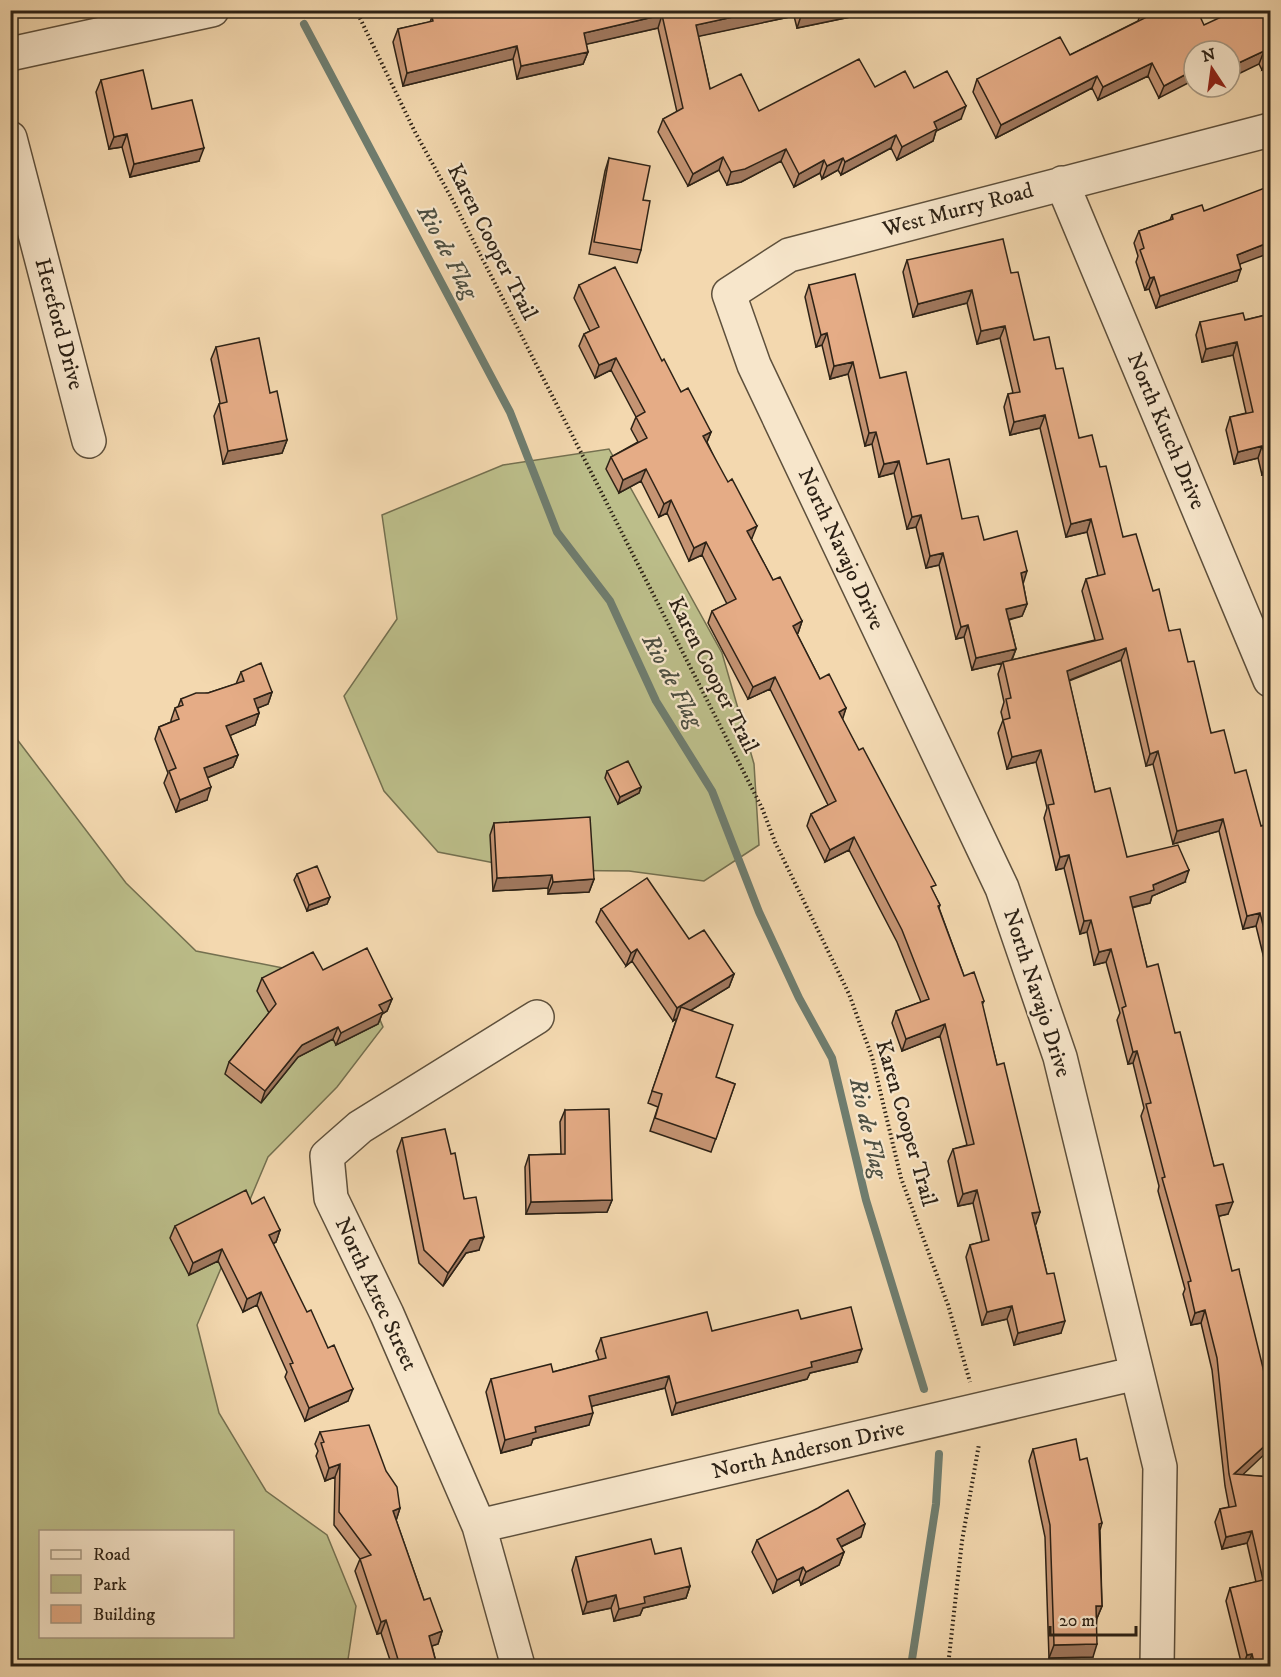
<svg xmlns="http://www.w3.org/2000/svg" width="1281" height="1677" viewBox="0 0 1281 1677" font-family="'IM FELL DW Pica',serif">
<rect width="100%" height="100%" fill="#f3d8af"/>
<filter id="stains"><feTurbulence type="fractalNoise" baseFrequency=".00333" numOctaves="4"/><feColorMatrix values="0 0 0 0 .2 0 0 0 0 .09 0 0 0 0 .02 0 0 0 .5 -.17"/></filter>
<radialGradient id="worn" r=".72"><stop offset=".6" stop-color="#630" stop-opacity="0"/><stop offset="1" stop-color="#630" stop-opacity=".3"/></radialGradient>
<!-- green -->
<path fill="#bcbe8a" stroke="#747050" stroke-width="1.5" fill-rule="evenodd" d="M 609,449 L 722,653 L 754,764 L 759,845 L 704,881 L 629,871 L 530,870 L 438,852 L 384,791 L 344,696 L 397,619 L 382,515 L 503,465 Z
M 10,730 L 126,883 L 196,951 L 288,969 L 363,979 L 383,1027 L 337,1087 L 268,1157 L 197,1325 L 219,1413 L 266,1491 L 327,1535 L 356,1606 L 347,1666 L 11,1666 ZM 40,1532 L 232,1532 L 232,1636 L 40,1636 Z"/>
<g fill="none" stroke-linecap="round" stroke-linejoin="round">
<!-- stream -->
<path stroke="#6f7d6f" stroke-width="8" d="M 304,24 L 510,412 L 557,532 L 610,601 L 656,701 L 712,791 L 759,912 L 799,998 L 832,1058 L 866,1200 L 924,1389
M 911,1666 L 936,1504 L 939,1454"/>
<defs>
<path id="minor" d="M 10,54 L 212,10
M 10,138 L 89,441
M 1062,183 L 1270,680
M 479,1526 L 1137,1373
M 518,1666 L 479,1526 L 387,1314 L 331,1198 L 327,1156 L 360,1127 L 537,1017
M 1157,1666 L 1160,1467 L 1060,1057 L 1002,888 L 754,365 L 729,294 L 789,255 L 1270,130"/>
</defs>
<!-- minor casing -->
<use href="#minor" stroke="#5e503c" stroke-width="36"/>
<!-- path -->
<path stroke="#2d2216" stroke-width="4" stroke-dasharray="1.5 3" stroke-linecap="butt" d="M 356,10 L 415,132 L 452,199 L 762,808 L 775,842 L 849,994 L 872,1057 L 901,1178 L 948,1305 L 970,1382
M 948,1666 L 962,1541 L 979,1444"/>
<!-- minor -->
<use href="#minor" stroke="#f7e6cb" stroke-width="33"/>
</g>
<!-- wall -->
<path fill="#c59473" stroke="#2d2216" stroke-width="1.5" d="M 563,10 L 884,10 L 797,28 L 794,16 L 698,36 L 710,89 L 759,111 L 875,87 L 914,88 L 961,119 L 936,131 L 933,141 L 897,160 L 891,148 L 841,175 L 838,170 L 822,179 L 820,173 L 794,187 L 781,161 L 741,182 L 727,185 L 719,170 L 688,186 L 658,132 L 663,119 L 677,112 L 658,28 L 586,44 L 588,52 L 583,64 L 517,79 L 513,59 L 403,86 L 393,42 L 398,29 L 430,22 L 432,17 L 542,15 Z
M 1142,10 L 1204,25 L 1270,10 L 1270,66 L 1262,70 L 1259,64 L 1230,51 L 1194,51 L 1159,98 L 1148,76 L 1098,100 L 1092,88 L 996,138 L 973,92 L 977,79 L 1070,55 L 1138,21 Z
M 101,80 L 152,109 L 199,161 L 130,177 L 122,147 L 109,149 L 96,92 Z
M 609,158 L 643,200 L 641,250 L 637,263 L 589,254 L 605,171 Z
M 1204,211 L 1240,264 L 1237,281 L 1156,308 L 1149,289 L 1145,290 L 1136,262 L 1138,256 L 1134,243 L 1139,231 L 1170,220 L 1172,215 Z
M 907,260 L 1011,273 L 1034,340 L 1056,369 L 1079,438 L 1100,467 L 1123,537 L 1153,591 L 1169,631 L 1188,662 L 1211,733 L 1235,773 L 1261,826 L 1270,834 L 1270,983 L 1256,926 L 1243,929 L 1219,831 L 1173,844 L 1153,764 L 1146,766 L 1121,660 L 1069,681 L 1095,792 L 1127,857 L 1185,882 L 1152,896 L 1150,903 L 1132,908 L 1147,967 L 1175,1033 L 1228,1214 L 1219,1216 L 1243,1475 L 1270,1477 L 1270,1666 L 1242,1666 L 1226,1601 L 1230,1588 L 1256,1582 L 1247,1543 L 1222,1549 L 1215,1522 L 1220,1509 L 1229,1507 L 1225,1486 L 1212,1370 L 1201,1323 L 1191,1325 L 1183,1294 L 1185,1289 L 1158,1191 L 1159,1186 L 1141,1116 L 1144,1108 L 1133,1063 L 1128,1064 L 1117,1020 L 1120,1013 L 1106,962 L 1094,965 L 1087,932 L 1080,934 L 1064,868 L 1056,870 L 1044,818 L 1047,808 L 1036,762 L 1007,769 L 998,733 L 1003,720 L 1001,712 L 1004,702 L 998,674 L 1002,663 L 972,670 L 964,637 L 956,639 L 939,565 L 926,568 L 916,527 L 907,529 L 894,473 L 879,477 L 872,444 L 865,446 L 848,374 L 830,379 L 822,345 L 816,347 L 805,297 L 809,285 L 880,378 L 927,464 L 962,519 L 984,540 L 1023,583 L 1027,604 L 1022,616 L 1009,620 L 1016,649 L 1012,660 L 1095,640 L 1082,591 L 1086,579 L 1098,576 L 1087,532 L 1066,537 L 1040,428 L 1010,435 L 1004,407 L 1008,394 L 1013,393 L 1000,338 L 977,344 L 967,303 L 913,317 L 903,272 Z
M 579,285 L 662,361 L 681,392 L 711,432 L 707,442 L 752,538 L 751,539 L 773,580 L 802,621 L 798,633 L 797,634 L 820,679 L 846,708 L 842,719 L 940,905 L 939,908 L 964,976 L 984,1001 L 982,1005 L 997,1065 L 1040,1212 L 1035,1224 L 1061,1333 L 1014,1345 L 1007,1319 L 982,1325 L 966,1257 L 970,1245 L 982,1242 L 973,1203 L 958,1206 L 948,1161 L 953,1149 L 967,1145 L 940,1036 L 902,1051 L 892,1023 L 896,1011 L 921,1002 L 897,942 L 849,850 L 825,862 L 807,826 L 811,814 L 828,805 L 770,689 L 748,699 L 708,623 L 712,611 L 727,604 L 702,555 L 689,561 L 667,513 L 659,517 L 641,481 L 619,493 L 606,469 L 611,457 L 638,442 L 631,429 L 636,417 L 611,370 L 595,378 L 579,346 L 584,334 L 590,331 L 574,298 Z
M 1270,314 L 1270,493 L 1266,474 L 1262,475 L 1258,458 L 1234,464 L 1226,430 L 1230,417 L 1246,413 L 1233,355 L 1202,362 L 1196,335 L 1200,322 L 1245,320 Z
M 216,347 L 270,393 L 287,440 L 282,453 L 223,464 L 214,416 L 219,404 L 220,403 L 211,359 Z
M 241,672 L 272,692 L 268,704 L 258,708 L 259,713 L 255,725 L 230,735 L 238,755 L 233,767 L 207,778 L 207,800 L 176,812 L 164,783 L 168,773 L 155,739 L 159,727 L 171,722 L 171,720 L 175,708 L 178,707 L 181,699 L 208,693 L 236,684 Z
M 607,771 L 641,787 L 639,793 L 618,804 L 605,778 Z
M 494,823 L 594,879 L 589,892 L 548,894 L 548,888 L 493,891 L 490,835 Z
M 297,874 L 330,897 L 327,904 L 307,911 L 294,880 Z
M 601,909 L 689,939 L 734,974 L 729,987 L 691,1010 L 716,1077 L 735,1084 L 711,1152 L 650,1131 L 658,1107 L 648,1103 L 677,1018 L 673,1021 L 632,961 L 626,966 L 596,922 Z
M 323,970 L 392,999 L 387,1011 L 382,1014 L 378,1024 L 336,1045 L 333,1039 L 298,1057 L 261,1103 L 225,1074 L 229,1062 L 269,1013 L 257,991 L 262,978 Z
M 565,1110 L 612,1200 L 607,1212 L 526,1214 L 525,1167 L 529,1155 L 561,1154 L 560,1122 Z
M 402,1138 L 451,1154 L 479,1250 L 466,1253 L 443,1286 L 419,1263 L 397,1151 Z
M 252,1204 L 280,1230 L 276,1242 L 273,1244 L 348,1401 L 305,1421 L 285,1377 L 287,1372 L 257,1305 L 243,1312 L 218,1261 L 189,1275 L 170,1238 L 175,1226 Z
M 801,1319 L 857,1362 L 810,1373 L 807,1379 L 672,1415 L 665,1388 L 592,1406 L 589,1425 L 533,1439 L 531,1445 L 501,1453 L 486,1392 L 491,1379 L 553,1372 L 599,1360 L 596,1351 L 601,1338 L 712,1331 Z
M 320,1432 L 400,1508 L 396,1520 L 424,1600 L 442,1631 L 438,1644 L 432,1646 L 437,1666 L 392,1666 L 381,1633 L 377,1634 L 355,1571 L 360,1559 L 334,1525 L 335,1477 L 325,1481 L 316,1456 L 318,1451 L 315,1444 Z
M 1033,1449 L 1080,1460 L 1102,1523 L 1100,1530 L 1102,1606 L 1097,1618 L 1093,1657 L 1049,1658 L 1045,1537 L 1029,1461 Z
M 861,1537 L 841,1547 L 844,1552 L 839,1565 L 801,1585 L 799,1579 L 773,1593 L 752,1552 L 757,1540 Z
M 655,1554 L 690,1586 L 686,1598 L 643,1608 L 640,1615 L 614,1621 L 611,1608 L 583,1614 L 572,1570 L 576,1557 Z"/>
<!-- shaded-wall -->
<path fill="#a0785e" stroke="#2d2216" stroke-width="1.5" d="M 765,10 L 796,10 L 794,16 L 691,38 L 696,25 Z
M 828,10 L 884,10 L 797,28 L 801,16 Z
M 1015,10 L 1038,10 L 1013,16 Z
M 662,15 L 658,28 L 579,46 L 584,33 Z
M 517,46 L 513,59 L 403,86 L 407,73 Z
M 1264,51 L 1259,64 L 1230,78 L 1230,67 Z
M 588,52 L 583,64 L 517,79 L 521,66 Z
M 1270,55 L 1270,66 L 1262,70 L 1267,57 Z
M 1152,63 L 1148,76 L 1098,100 L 1103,87 Z
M 1194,70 L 1194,80 L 1159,98 L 1164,86 Z
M 1097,76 L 1092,88 L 996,138 L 1001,125 Z
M 966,106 L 961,119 L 936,131 L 933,141 L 897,160 L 902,147 L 934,122 Z
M 127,134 L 122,147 L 109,149 L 114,137 Z
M 896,135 L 891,148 L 841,175 L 845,162 Z
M 204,148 L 199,161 L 130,177 L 134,164 Z
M 786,149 L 781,161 L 741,182 L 727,185 L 731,172 Z
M 723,157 L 719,170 L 688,186 L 693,174 Z
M 843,158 L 838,170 L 822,179 L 827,166 Z
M 824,160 L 820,173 L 794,187 L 799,174 Z
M 1270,242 L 1270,253 L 1232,267 L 1237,255 Z
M 1241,269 L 1237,281 L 1156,308 L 1160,296 Z
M 1154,277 L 1149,289 L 1145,290 L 1150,278 Z
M 972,290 L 967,303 L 913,317 L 918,304 Z
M 1005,326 L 1000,338 L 977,344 L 981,331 Z
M 827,333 L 822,345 L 816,347 L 821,335 Z
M 1237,342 L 1233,355 L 1202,362 L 1206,349 Z
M 616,358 L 611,370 L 595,378 L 599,365 Z
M 853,362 L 848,374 L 830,379 L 834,366 Z
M 1045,415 L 1040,428 L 1010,435 L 1014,422 Z
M 711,432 L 706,444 L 703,436 Z
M 876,432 L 872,444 L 865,446 L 869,433 Z
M 287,440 L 282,453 L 223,464 L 228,451 Z
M 1262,446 L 1258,458 L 1234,464 L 1238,452 Z
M 899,461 L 894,473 L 879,477 L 884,464 Z
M 1270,461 L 1266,474 L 1262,475 L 1267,462 Z
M 646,469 L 641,481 L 619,493 L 623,480 Z
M 671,500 L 667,513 L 659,517 L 664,504 Z
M 921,515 L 916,527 L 907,529 L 912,517 Z
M 1091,519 L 1087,532 L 1066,537 L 1071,524 Z
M 757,526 L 752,538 L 742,544 L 747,531 Z
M 706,542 L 702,555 L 689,561 L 694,548 Z
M 943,553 L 939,565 L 926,568 L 930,556 Z
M 1027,571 L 1023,584 L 1021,573 Z
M 1027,604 L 1022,616 L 1002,621 L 1006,609 Z
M 802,621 L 798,633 L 788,638 L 793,626 Z
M 968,625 L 964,637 L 956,639 L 961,627 Z
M 1126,648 L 1121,660 L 1062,683 L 1067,671 Z
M 1016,649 L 1011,661 L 1003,662 L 1002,663 L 972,670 L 976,658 Z
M 775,677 L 770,689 L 748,699 L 753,687 Z
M 272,692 L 268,704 L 250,711 L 254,699 Z
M 846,708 L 842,721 L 839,712 Z
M 259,713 L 255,725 L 222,739 L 226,726 Z
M 1041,750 L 1036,762 L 1007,769 L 1012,757 Z
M 1158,751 L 1153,764 L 1146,766 L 1150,754 Z
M 238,755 L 233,767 L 199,781 L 204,768 Z
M 211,787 L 207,800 L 176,812 L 180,800 Z
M 641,787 L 639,793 L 618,804 L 620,797 Z
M 1223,819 L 1219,831 L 1173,844 L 1177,831 Z
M 854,837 L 849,850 L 825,862 L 830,850 Z
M 1069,855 L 1064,868 L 1056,870 L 1060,857 Z
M 1189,870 L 1185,882 L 1152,896 L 1150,903 L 1125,909 L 1130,897 L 1153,885 Z
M 552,875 L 548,888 L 493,891 L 497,878 Z
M 594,879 L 589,892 L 548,894 L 553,882 Z
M 330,897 L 327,904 L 307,911 L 309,905 Z
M 1260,913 L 1256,926 L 1243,929 L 1247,916 Z
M 1091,920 L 1087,932 L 1080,934 L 1084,921 Z
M 637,949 L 632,961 L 626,966 L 631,953 Z
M 1111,949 L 1106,962 L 1094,965 L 1099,952 Z
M 734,974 L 729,987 L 673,1021 L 677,1008 Z
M 392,999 L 387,1011 L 382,1014 L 378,1024 L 336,1045 L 341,1033 L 379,1005 Z
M 945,1024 L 940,1036 L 902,1051 L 906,1039 Z
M 338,1027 L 333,1039 L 298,1057 L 261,1103 L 265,1091 L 302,1045 Z
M 1137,1051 L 1133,1063 L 1128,1064 L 1133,1052 Z
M 977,1190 L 973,1203 L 958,1206 L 963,1194 Z
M 612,1200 L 607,1212 L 526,1214 L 531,1202 Z
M 1233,1202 L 1228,1214 L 1211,1218 L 1216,1205 Z
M 1040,1212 L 1036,1224 L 1028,1226 L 1032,1213 Z
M 280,1230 L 276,1242 L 265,1248 L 269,1235 Z
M 484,1237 L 479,1250 L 466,1253 L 443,1286 L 448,1273 L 470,1240 Z
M 222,1249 L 218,1261 L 189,1275 L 193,1263 Z
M 261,1292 L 257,1305 L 243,1312 L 247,1299 Z
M 1012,1306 L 1007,1319 L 982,1325 L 987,1312 Z
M 1205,1310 L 1201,1323 L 1191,1325 L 1195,1313 Z
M 1065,1321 L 1061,1333 L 1014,1345 L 1018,1333 Z
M 862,1349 L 857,1362 L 810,1373 L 807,1379 L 672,1415 L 676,1403 L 811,1362 Z
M 669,1376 L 665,1388 L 585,1408 L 589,1396 Z
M 353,1389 L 348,1401 L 305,1421 L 309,1408 Z
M 593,1413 L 589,1425 L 533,1439 L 531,1445 L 501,1453 L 505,1440 L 535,1427 Z
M 1270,1441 L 1270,1449 L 1232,1485 L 1234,1474 Z
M 340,1464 L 335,1477 L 325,1481 L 329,1468 Z
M 400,1508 L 396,1521 L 393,1511 Z
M 865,1524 L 861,1537 L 832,1551 L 837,1539 Z
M 1252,1531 L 1247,1543 L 1222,1549 L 1226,1537 Z
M 844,1552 L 839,1565 L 801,1585 L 806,1572 Z
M 803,1567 L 799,1579 L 773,1593 L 777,1580 Z
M 690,1586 L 686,1598 L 643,1608 L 640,1615 L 614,1621 L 619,1609 L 644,1597 Z
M 616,1595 L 611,1608 L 583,1614 L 587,1602 Z
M 1096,1606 L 1102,1606 L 1097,1618 L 1092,1619 Z
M 386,1620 L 381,1633 L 377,1634 L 381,1622 Z
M 442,1631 L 438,1644 L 425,1648 L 429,1636 Z
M 1097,1644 L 1093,1657 L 1049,1658 L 1054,1645 Z
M 1252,1654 L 1248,1666 L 1243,1666 L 1247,1655 Z"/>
<!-- building -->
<path fill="#e5ac86" stroke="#2d2216" stroke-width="1.5" d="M 457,10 L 541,10 L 542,15 L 563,10 L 765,10 L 696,25 L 710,89 L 741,74 L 759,111 L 859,59 L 875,87 L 905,71 L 914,88 L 947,71 L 966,106 L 934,122 L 937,129 L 902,147 L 896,135 L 845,162 L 843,158 L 827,166 L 824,160 L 799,174 L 786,149 L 745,169 L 731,172 L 723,157 L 693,174 L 663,119 L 683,108 L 662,15 L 584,33 L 588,52 L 521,66 L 517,46 L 407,73 L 398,29 L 433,21 L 432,17 Z
M 800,10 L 828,10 L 801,16 Z
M 1142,10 L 1197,10 L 1204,25 L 1236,10 L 1270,10 L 1270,55 L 1267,57 L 1264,51 L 1230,67 L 1230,51 L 1194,51 L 1194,70 L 1164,86 L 1152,63 L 1103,87 L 1097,76 L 1001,125 L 977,79 L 1060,37 L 1070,55 L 1145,18 Z
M 143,70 L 152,109 L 192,100 L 204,148 L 134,164 L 127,134 L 114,137 L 101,80 Z
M 609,158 L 650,166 L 643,200 L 650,201 L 641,250 L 594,242 Z
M 1270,186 L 1270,242 L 1237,255 L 1241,269 L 1160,296 L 1154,277 L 1150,278 L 1140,250 L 1144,248 L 1139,231 L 1173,219 L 1172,215 L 1202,205 L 1204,211 Z
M 1003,239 L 1011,273 L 1018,272 L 1034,340 L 1049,337 L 1056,369 L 1063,368 L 1079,438 L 1092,435 L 1100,467 L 1106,466 L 1123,537 L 1136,534 L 1153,591 L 1159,589 L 1169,631 L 1180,629 L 1188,662 L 1194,661 L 1211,733 L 1224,730 L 1235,773 L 1246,770 L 1261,826 L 1268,824 L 1270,834 L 1270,953 L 1260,913 L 1247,916 L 1223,819 L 1177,831 L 1158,751 L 1150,754 L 1126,648 L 1067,671 L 1095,792 L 1110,788 L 1127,857 L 1178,845 L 1189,870 L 1153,885 L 1154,890 L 1130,897 L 1147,967 L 1158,964 L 1175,1033 L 1180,1032 L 1214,1166 L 1223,1164 L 1233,1202 L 1216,1205 L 1232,1271 L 1239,1269 L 1240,1274 L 1264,1372 L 1267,1402 L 1270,1402 L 1270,1441 L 1234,1474 L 1270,1477 L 1270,1666 L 1255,1666 L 1252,1654 L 1247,1655 L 1230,1588 L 1263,1580 L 1252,1531 L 1226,1537 L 1220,1509 L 1236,1506 L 1229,1474 L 1217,1358 L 1205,1310 L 1195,1313 L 1188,1282 L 1191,1281 L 1162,1178 L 1165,1177 L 1146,1104 L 1151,1103 L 1137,1051 L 1133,1052 L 1122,1008 L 1126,1006 L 1111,949 L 1099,952 L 1091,920 L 1084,921 L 1069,855 L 1060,857 L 1048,805 L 1054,804 L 1041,750 L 1012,757 L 1003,720 L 1010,718 L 1006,699 L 1011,698 L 1003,662 L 1103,639 L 1086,579 L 1105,574 L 1091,519 L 1071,524 L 1045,415 L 1014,422 L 1008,394 L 1020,392 L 1005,326 L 981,331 L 972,290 L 918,304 L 907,260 Z
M 615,267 L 662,361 L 664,359 L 681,392 L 688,388 L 711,432 L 703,436 L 728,482 L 732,479 L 757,526 L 747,531 L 773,580 L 780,577 L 802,621 L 793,626 L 820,679 L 829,674 L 846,708 L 839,712 L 859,750 L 863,748 L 936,885 L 931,887 L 940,905 L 938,906 L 964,976 L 974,972 L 984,1001 L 982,1002 L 997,1065 L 1004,1063 L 1040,1212 L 1032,1213 L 1047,1274 L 1054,1273 L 1065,1321 L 1018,1333 L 1012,1306 L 987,1312 L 970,1245 L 989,1240 L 977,1190 L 963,1194 L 953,1149 L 974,1144 L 945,1024 L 906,1039 L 896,1011 L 929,999 L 902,930 L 854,837 L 830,850 L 811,814 L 836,801 L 775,677 L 753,687 L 712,611 L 736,599 L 706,542 L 694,548 L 671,500 L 664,504 L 646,469 L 623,480 L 611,457 L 647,438 L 636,417 L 645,412 L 616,358 L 599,365 L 584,334 L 599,327 L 579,285 Z
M 855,274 L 880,378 L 906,372 L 927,464 L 949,459 L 962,519 L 978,516 L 984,540 L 1017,531 L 1027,571 L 1021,573 L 1027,604 L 1006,609 L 1016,649 L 976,658 L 968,625 L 961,627 L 943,553 L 930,556 L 921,515 L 912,517 L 899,461 L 884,464 L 876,432 L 869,433 L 853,362 L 834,366 L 827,333 L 821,335 L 809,285 Z
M 1243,313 L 1245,320 L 1270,314 L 1270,461 L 1267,462 L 1262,446 L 1238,452 L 1230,417 L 1253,412 L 1237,342 L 1206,349 L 1200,322 Z
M 259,338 L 270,393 L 277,391 L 287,440 L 228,451 L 219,404 L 227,402 L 216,347 Z
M 261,663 L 272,692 L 254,699 L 259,713 L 226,726 L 238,755 L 204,768 L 211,787 L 180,800 L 169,771 L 176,768 L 159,727 L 179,719 L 175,708 L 183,705 L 181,699 L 196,693 L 208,693 L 244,681 L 241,672 Z
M 628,761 L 641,787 L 620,797 L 607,771 Z
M 590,817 L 594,879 L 553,882 L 552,875 L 497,878 L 494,823 Z
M 317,866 L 330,897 L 309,905 L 297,874 Z
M 647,878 L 689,939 L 704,930 L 734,974 L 677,1008 L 637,949 L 631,953 L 601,909 Z
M 367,948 L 392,999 L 379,1005 L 383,1012 L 341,1033 L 338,1027 L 302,1045 L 265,1091 L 229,1062 L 276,1004 L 262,978 L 313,952 L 323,970 Z
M 681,1007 L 733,1025 L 716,1077 L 735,1084 L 716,1139 L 655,1118 L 662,1094 L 652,1091 Z
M 609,1109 L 612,1200 L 531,1202 L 529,1155 L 565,1154 L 565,1110 Z
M 445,1129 L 451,1154 L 455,1153 L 464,1199 L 476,1197 L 484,1237 L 470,1240 L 448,1273 L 424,1250 L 402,1138 Z
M 246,1190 L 252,1204 L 264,1197 L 280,1230 L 269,1235 L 307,1312 L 311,1310 L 328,1348 L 334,1345 L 353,1389 L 309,1408 L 290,1364 L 293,1363 L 261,1292 L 247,1299 L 222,1249 L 193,1263 L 175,1226 Z
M 851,1307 L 862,1349 L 811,1362 L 812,1367 L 676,1403 L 669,1376 L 589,1396 L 593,1413 L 535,1427 L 536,1432 L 505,1440 L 491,1379 L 551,1364 L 553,1372 L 606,1358 L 601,1338 L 707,1312 L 712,1331 L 798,1310 L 801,1319 Z
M 369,1425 L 386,1471 L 397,1487 L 400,1508 L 393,1511 L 424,1600 L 430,1598 L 442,1631 L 429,1636 L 437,1666 L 400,1666 L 386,1620 L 381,1622 L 360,1559 L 371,1555 L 339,1512 L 340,1464 L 329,1468 L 321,1443 L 324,1442 L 320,1432 Z
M 1076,1439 L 1080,1460 L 1087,1458 L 1102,1523 L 1099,1524 L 1102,1606 L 1096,1606 L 1097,1644 L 1054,1645 L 1050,1525 L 1033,1449 Z
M 848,1490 L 865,1524 L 837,1539 L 844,1552 L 806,1572 L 803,1567 L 777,1580 L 757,1540 L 818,1508 Z
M 651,1539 L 655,1554 L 681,1548 L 690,1586 L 644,1597 L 645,1603 L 619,1609 L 616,1595 L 587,1602 L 576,1557 Z"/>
<g text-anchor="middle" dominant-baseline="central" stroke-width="4.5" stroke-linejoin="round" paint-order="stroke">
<!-- street labels -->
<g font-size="22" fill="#2d2216" stroke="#f7e6cb">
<text transform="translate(958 210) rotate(-15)">West Murry Road</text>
<text transform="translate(492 242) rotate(63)">Karen Cooper Trail</text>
<text transform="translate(59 324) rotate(75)">Hereford Drive</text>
<text transform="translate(1166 431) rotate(67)">North Kutch Drive</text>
<text transform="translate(841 549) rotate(65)">North Navajo Drive</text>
<text transform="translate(713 675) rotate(63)">Karen Cooper Trail</text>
<text transform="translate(1037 993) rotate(72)">North Navajo Drive</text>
<text transform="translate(906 1123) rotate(74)">Karen Cooper Trail</text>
<text transform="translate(376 1294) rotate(65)">North Aztec Street</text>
<text transform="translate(808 1450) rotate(-13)">North Anderson Drive</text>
</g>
<!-- water labels -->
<g font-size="24" font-style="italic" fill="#4e5043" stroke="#f7e6cb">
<text transform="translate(447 252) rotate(62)">Rio de Flag</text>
<text transform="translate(672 681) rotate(62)">Rio de Flag</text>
<text transform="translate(868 1128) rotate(77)">Rio de Flag</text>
</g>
</g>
<!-- margin -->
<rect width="1281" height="1677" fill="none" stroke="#f3d8af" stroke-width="36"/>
<rect x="12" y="12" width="1257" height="1653" fill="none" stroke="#2d2216" stroke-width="3"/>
<rect x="18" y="18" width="1245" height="1641" fill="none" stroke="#2d2216" stroke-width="1.5"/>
<!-- legend -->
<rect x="39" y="1530" width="195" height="108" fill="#f7e6cb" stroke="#a69883" stroke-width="1.5"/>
<rect x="51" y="1550" width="30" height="9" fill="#f7e6cb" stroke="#a69883" stroke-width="1.5"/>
<text x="93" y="1560" font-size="18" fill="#2d2216">Road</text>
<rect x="51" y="1575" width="30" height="18" fill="#bcbe8a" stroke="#a69883" stroke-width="1.5"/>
<text x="93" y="1590" font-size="18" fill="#2d2216">Park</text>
<rect x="51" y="1605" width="30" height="18" fill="#e5ac86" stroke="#a69883" stroke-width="1.5"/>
<text x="93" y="1620" font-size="18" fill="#2d2216">Building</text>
<!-- north arrow -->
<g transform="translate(1212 69) rotate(347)"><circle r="28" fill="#f7e6cb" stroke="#a69883" stroke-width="1.5"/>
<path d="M0-4.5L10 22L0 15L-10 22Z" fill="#8f2418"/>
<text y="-9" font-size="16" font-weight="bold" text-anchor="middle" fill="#2d2216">N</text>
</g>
<!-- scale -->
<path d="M1050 1626v9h86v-9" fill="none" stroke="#2d2216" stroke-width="3"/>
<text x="1059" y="1626" font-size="18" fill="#2d2216" stroke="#f7e6cb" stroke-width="4.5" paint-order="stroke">20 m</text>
<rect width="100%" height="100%" filter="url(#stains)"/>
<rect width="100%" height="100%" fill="url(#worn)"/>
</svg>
